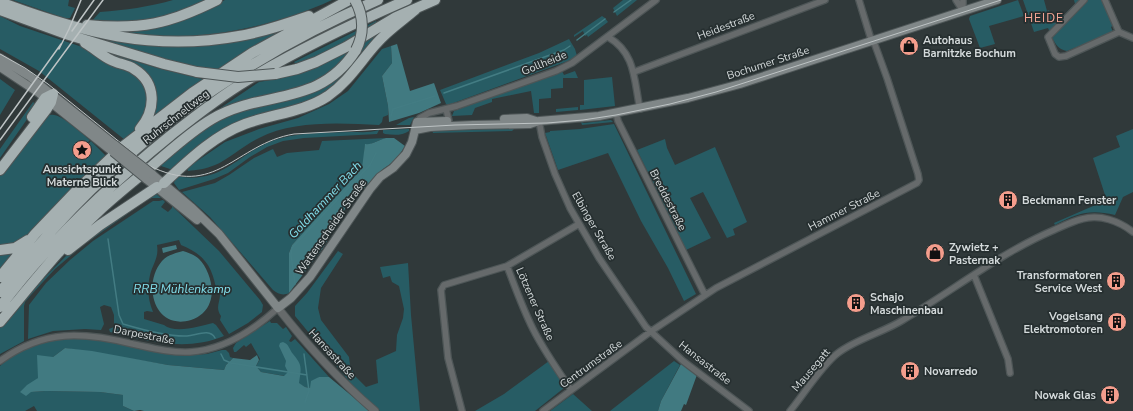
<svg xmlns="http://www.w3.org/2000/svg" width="1133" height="411" viewBox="0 0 1133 411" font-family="'Nunito Sans',sans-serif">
<rect width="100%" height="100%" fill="#30393a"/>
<!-- green -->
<path fill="#275c64" d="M 13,0 L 69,0 L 68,6 L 75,8 L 70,18 L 64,18 Z
M 173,0 L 206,0 L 174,13 L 148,21 L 91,22 L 100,12 C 125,10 149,7 173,0 Z
M 225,0 L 332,0 C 280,24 220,37 163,37 C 149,36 134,34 120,33 L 160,27 L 187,18 Z
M 623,0 L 637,0 L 617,16 L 613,8 Z
M 1018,0 L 1024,16 L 989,26 L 995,44 L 980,48 L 969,19 L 970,16 Z
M 1023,0 L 1044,0 L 1047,11 L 1049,10 L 1054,23 C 1062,20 1068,10 1075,4 L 1074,0 L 1103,0 L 1114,25 L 1111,27 L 1113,32 L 1067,51 C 1055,49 1053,38 1048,28 L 1034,32 Z
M 0,16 L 20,26 L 91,50 L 123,67 L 141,78 L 149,94 L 143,122 L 125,140 L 39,71 L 0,49 Z
M 602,16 L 605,18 L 608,22 L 588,37 L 587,35 L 585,36 L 583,31 L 574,37 L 574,35 Z
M 376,21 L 377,23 L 320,57 L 296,64 L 294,62 Z
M 291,26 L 219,71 L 183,65 L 82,35 L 83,33 L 149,45 Z
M 381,31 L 378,36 L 337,85 L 315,99 L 296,106 L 257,116 L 173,170 L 158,165 L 207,127 L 229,115 L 246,110 L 302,97 L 319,90 L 335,71 L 313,84 L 216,113 L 216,111 L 259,82 L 282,78 L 310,70 L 351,50 Z
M 569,39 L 575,49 L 577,56 L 568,61 L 448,105 L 446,104 L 440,90 L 539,53 Z
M 391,46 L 392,63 L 382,76 L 388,106 L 388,115 L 383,117 L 382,122 L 379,125 C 341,123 293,120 259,138 C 244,145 228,160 215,165 C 206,169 196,170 188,171 L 187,168 L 225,142 L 259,129 L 298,118 L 329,104 L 348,91 L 382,49 Z
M 102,51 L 157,68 L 206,80 L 151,120 L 151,83 Z
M 562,71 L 564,75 L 575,71 L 578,78 L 563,78 L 563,88 L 551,89 L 551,98 L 539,99 L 539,113 L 534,113 L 531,91 L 492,99 L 492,102 L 475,108 L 472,115 L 452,116 L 454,111 Z
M 612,77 L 615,106 L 580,110 L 580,105 L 584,105 L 584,80 Z
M 0,79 L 15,90 L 0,115 Z
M 33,102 L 37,105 L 0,158 L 0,149 Z
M 578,107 L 578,110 L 556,112 L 556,109 Z
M 48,114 L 50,115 C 60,112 81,133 90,140 L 80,150 L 82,152 L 91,141 L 106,156 L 52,209 L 26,238 L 20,243 L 0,247 L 0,173 Z
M 414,117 L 410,125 L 396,125 L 409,118 Z
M 611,120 L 613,122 L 582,125 L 581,122 L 584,123 Z
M 614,124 L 696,294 L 684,301 L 668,268 L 641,221 L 608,153 L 558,170 L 545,133 L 550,132 L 550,131 L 580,129 Z
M 515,128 L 512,131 L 433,133 L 432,130 Z
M 409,129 L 409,131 C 402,136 393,135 385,134 L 383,133 L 383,130 Z
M 1133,129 L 1133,192 L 1123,197 L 1115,215 C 1090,209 1078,213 1055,225 L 1054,223 L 1100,203 L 1105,195 L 1093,158 L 1120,147 L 1116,136 Z
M 379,130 L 377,134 L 304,138 L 283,141 L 267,147 L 250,157 L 228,173 L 214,179 L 179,190 L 174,183 L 176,176 C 226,186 240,148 282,138 C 304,132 328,133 352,132 C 360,132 370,133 379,130 Z
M 386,138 C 378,140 372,145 365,145 L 363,168 L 292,245 L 289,253 L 289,293 C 283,296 278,294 273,290 L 210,217 L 182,192 L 215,183 L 229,175 L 254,158 L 273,149 L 277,157 L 287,153 L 319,150 L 322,141 Z
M 665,139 L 667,148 L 675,165 L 715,147 L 747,222 L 733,229 L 735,235 L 727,238 L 703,192 L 690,198 L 711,238 L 686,250 L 637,150 Z
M 155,193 L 161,198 L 152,198 L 147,200 L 82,246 L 55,269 L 31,295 L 25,302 L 24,306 L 24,341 L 0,354 L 0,328 L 15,313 L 31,291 L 70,252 Z
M 163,200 L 165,202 L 161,207 L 168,212 L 172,208 L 172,206 L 219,251 L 260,300 L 263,305 L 262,312 L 248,323 L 229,334 L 220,320 L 221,316 C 215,307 220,303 220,294 L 217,294 C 213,268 206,255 181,245 L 179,240 L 157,245 C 159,258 153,263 150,275 C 147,288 148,300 153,312 L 147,311 L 144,312 L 144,319 L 164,325 C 175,334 201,326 213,323 L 216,325 L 224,336 C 186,352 147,341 110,332 L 109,329 L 114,327 L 114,315 L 111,307 L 104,305 L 100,307 L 104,324 L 101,330 L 85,329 L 53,331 L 28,339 L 29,305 L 46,283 L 70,260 L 93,241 L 153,201 L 159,201 Z
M 338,251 L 343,254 L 321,288 L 318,308 L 321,320 L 349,357 L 350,365 L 355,376 L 366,387 L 378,383 L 376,360 L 396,351 L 397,335 L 403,318 L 404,309 L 399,286 L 392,282 L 390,276 L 383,278 L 380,267 L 408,263 L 411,315 L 420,411 L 380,411 L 358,392 L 295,316 L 295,306 L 307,293 Z
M 15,252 L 0,272 L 0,254 Z
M 270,321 L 271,323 L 277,323 L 283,329 L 286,327 L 292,336 L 289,341 L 291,342 L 295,339 L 329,377 L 319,377 L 310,388 L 305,387 L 285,376 L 261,372 L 256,366 L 260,359 L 251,343 L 246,347 L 244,345 L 236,352 L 234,352 L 233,348 L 236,343 Z
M 67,338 L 94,338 L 175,355 L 193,355 L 207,354 L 222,350 L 226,350 L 229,353 L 230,357 L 233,358 L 226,365 L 224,370 L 168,365 L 65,348 L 53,357 L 38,378 L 31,392 L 46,391 L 100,392 L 123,395 L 123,406 L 134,411 L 37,411 L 34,406 L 25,411 L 0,411 L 0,366 C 19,349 42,342 67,338 Z
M 549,361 L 563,383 L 564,388 L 535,411 L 475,411 L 504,394 Z
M 674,361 L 680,365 L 661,401 L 658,411 L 610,411 Z
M 573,394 L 592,411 L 550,411 Z"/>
<!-- forest -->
<path fill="#417a81" d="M 397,44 L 410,91 L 434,83 L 441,103 L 419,113 L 389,122 L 388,106 L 382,76 L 392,63 L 391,46 Z
M 386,138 L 394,138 L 405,146 L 396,160 L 383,169 L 346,207 L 323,248 L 289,293 L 289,253 L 292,245 L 362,168 L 365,144 C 372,145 378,140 386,138 Z
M 283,342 C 289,344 289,349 293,354 C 303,366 301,368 299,383 L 305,387 L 310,388 L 311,381 L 319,377 L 329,377 L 370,411 L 144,411 L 140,410 L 134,411 L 123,406 L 123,395 L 100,392 L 46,391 L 31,392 L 26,396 L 20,392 L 27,385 L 38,378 L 37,355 L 53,357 L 65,348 L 92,351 L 168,365 L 224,370 L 226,365 L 233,358 L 250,360 L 257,355 L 259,360 L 256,366 L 261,372 L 284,376 L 288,372 L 285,366 L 286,361 L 279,346 L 280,343 Z
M 681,364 L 698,372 L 686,405 L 684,404 L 681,411 L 658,411 L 661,401 Z"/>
<!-- water -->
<path fill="#437c83" d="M 176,245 L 177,249 L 163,253 L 162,248 Z
M 183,251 C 189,253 195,255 199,259 C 209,269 215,289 210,302 C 207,311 200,317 191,320 C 154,331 142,284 162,261 C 167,255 176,253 183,251 Z"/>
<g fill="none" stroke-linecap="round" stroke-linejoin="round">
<!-- stream -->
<path stroke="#437c83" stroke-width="1.5" d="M 614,12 L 631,0
M 577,40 L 605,19
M 444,93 L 564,50 L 570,46
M 391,116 L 393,109 L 435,96
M 108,239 L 119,315 L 123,324 C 140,329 169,337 187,336 C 197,335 210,328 215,338
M 295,284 L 291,255 L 292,248 L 370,165 L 376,153
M 221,354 L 224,360 L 231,363 L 307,375
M 304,354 L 309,391 L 305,402"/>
<defs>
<path id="minor" d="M 956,0 L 963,11
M 1084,0 L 1048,37 L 1055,54 L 1059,57 L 1066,56 L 1119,32
M 1105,0 L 1119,32 L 1133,38
M 963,11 L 963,0
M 608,37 C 636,53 634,81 640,109
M 634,72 L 825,0
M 446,109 L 449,121
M 616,113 L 618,121 L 705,295
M 539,121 L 542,137 L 555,174 L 570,208 L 599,258 L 646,327 L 683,361 L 749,411
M 417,122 L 420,118 L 429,113 L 457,106 L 556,71 L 572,63 L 656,0
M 507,266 C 515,287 523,309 533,329 C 544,351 558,370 571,390
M 974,275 L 1008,359 L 1010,373
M 0,361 C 44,329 83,332 133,344 C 152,348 171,353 190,352 C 224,350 254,330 278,308
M 462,411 L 448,358 L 441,290 L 444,285 L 507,266 L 579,224
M 543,411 L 650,332 L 716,288 L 917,183 L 919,180 L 918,174 L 887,78 L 875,45 L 870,36 L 859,0
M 790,411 C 804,394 822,365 838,353 C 856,339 884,332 903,320 C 954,290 1000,253 1054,230 C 1063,226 1073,221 1082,219 C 1100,214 1119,221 1133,232"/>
<path id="tertiary" d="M 278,308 C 307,345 339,380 375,411"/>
<path id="secondary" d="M 0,58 L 29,76 L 115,145
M 0,67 L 39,93 L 113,152
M 504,119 L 527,118 L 536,121
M 415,130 L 430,127 L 473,125 L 530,124 L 539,121 L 599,116 L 688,98 L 740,84 L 997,0
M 152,174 L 191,207 L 219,234 L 278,308 L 291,298 L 310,277 L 370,189 L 380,177 L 393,168 L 406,154 L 412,142 L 417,122 L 447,121
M 146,179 L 197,220"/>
<path id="motorway" d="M 0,2 C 80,32 153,52 239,36 C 263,32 286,24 309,16
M 0,10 L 69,35 L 164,64 L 197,72
M 87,25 C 141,30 169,24 217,0
M 85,43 C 94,48 102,56 111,60 C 118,64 127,64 134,69 C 157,83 156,110 140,129
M 275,74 L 297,69 L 316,62 L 346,47 L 396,17 L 435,0
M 32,117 L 45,98 L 53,94
M 0,170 L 46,110 L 51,102 L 53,94
M 164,183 C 188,161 213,136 245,124 C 272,114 304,112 328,96 C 348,82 360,62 376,44 C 387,31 402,21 415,10
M 0,250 L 15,248 L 28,240
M 68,250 L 100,225 L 157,187
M 0,277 L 35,234 L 77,190 L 121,148 L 192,93 L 252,53 L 349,0
M 0,292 C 34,249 70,208 111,171 C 189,99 281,42 378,0
M 0,307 C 49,242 107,187 170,136 C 194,117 219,97 246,81 C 297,50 352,24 407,0
M 0,322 C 32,284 63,244 99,211 C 116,195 134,181 152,166 C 171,150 190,132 212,119 C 263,89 319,108 356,50"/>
</defs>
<!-- minor casing -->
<use href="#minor" stroke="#4e5657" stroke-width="8"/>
<!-- tertiary casing -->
<use href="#tertiary" stroke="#4e5657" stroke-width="9"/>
<!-- secondary casing -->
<use href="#secondary" stroke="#4e5657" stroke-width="10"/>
<!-- motorway casing -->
<use href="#motorway" stroke="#4e5657" stroke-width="12"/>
<!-- minor -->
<use href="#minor" stroke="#666a6b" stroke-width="5.5"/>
<!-- tertiary -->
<use href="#tertiary" stroke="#666a6b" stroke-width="7"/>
<!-- secondary -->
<use href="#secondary" stroke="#808788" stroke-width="8"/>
<!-- motorway -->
<use href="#motorway" stroke="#a5b0b1" stroke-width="10"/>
<!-- tram -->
<path stroke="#bec4c5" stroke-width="1" d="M 0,54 L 25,68 L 48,84 L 148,165 C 216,200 235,144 294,134 L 455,125 L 547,123 L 583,120 L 616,115 L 670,104 L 716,92 L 1001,0"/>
<!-- rail -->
<path stroke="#bec4c5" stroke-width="1.5" d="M 72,31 L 94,0
M 59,49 L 69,29 L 81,0
M 0,129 L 61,44
M 0,140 L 103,0"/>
<defs>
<path id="secondary-bridge" d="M 115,145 L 152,174
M 113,152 L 146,179"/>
<path id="motorway-bridge" d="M 355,0 C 364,16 364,34 356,50
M 197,72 L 238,77 L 275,74"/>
</defs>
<!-- secondary-bridge casing -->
<use href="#secondary-bridge" stroke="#4e5657" stroke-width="10" stroke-linecap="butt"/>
<!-- motorway-bridge casing -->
<use href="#motorway-bridge" stroke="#4e5657" stroke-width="12" stroke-linecap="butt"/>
<!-- secondary-bridge -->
<use href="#secondary-bridge" stroke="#808788" stroke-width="8"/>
<!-- motorway-bridge -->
<use href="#motorway-bridge" stroke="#a5b0b1" stroke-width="10"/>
</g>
<!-- icons -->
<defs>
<symbol id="shop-disc" viewBox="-11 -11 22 22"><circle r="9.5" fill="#f49d8c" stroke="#262f30"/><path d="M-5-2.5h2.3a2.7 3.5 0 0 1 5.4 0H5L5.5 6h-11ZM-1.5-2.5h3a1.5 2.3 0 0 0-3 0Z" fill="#111"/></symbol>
<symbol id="sight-disc" viewBox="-11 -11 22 22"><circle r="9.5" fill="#f49d8c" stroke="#262f30"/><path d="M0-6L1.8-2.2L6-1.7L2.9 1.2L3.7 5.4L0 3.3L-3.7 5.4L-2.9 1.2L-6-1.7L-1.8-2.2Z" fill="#111"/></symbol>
<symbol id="building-disc" viewBox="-11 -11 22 22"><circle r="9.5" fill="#f49d8c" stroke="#262f30"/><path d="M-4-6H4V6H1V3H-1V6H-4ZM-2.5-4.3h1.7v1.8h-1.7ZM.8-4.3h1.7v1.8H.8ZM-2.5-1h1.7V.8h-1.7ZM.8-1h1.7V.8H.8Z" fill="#111"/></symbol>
</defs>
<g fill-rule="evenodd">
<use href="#shop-disc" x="898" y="35" width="22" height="22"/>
<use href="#sight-disc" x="71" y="139" width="22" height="22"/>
<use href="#building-disc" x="997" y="189" width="22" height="22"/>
<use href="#shop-disc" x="924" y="242" width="22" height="22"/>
<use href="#building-disc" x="1105" y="270" width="22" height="22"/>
<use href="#building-disc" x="845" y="292" width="22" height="22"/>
<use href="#building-disc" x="1106" y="311" width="22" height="22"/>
<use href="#building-disc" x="899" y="360" width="22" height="22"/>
<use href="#building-disc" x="1099" y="384" width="22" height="22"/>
</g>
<g text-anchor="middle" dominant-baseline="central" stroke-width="3.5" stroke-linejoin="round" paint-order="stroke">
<!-- street labels -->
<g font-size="11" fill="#d4dadb" stroke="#262f30">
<text transform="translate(726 26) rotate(-21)">Heidestraße</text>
<text transform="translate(544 63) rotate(-22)">Gollheide</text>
<text transform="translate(768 63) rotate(-18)">Bochumer Straße</text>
<text transform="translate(176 117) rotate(-38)">Ruhrschnellweg</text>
<text transform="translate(668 200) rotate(63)">Breddestraße</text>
<text transform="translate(844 210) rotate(-27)">Hammer Straße</text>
<text transform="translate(594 226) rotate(60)">Elbinger Straße</text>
<text transform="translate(331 227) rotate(-55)">Wattenscheider Straße</text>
<text transform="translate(535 304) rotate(66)">Lötzener Straße</text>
<text transform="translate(144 335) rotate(11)">Darpestraße</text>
<text transform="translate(332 354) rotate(47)">Hansastraße</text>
<text transform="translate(705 363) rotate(38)">Hansastraße</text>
<text transform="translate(591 364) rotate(-36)">Centrumstraße</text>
<text transform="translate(811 370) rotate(-50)">Mausegatt</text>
</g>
<!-- poi labels -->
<g font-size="11" font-weight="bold" fill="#d4dadb" stroke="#262f30" text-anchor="start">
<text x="923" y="40">Autohaus<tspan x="923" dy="13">Barnitzke Bochum</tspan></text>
<text x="82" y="169" text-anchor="middle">Aussichtspunkt<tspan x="82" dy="13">Materne Blick</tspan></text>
<text x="1022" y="200">Beckmann Fenster</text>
<text x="949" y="247">Zywietz +<tspan x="949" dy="13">Pasternak</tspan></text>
<text x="1102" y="275" text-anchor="end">Transformatoren<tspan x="1102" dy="13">Service West</tspan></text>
<text x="870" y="297">Schajo<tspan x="870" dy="13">Maschinenbau</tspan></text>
<text x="1103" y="316" text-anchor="end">Vogelsang<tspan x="1103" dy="13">Elektromotoren</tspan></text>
<text x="924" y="371">Novarredo</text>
<text x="1096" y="395" text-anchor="end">Nowak Glas</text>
</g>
<!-- neighbourhood labels -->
<g font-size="12" letter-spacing="1" fill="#faa998" stroke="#262f30">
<text x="1044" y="18">HEIDE</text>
</g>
<!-- water labels -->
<g font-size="12" font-style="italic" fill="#83e0ed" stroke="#262f30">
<text transform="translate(325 200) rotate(-47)">Goldhammer Bach</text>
<text x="182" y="289">RRB Mühlenkamp</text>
</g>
</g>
</svg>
